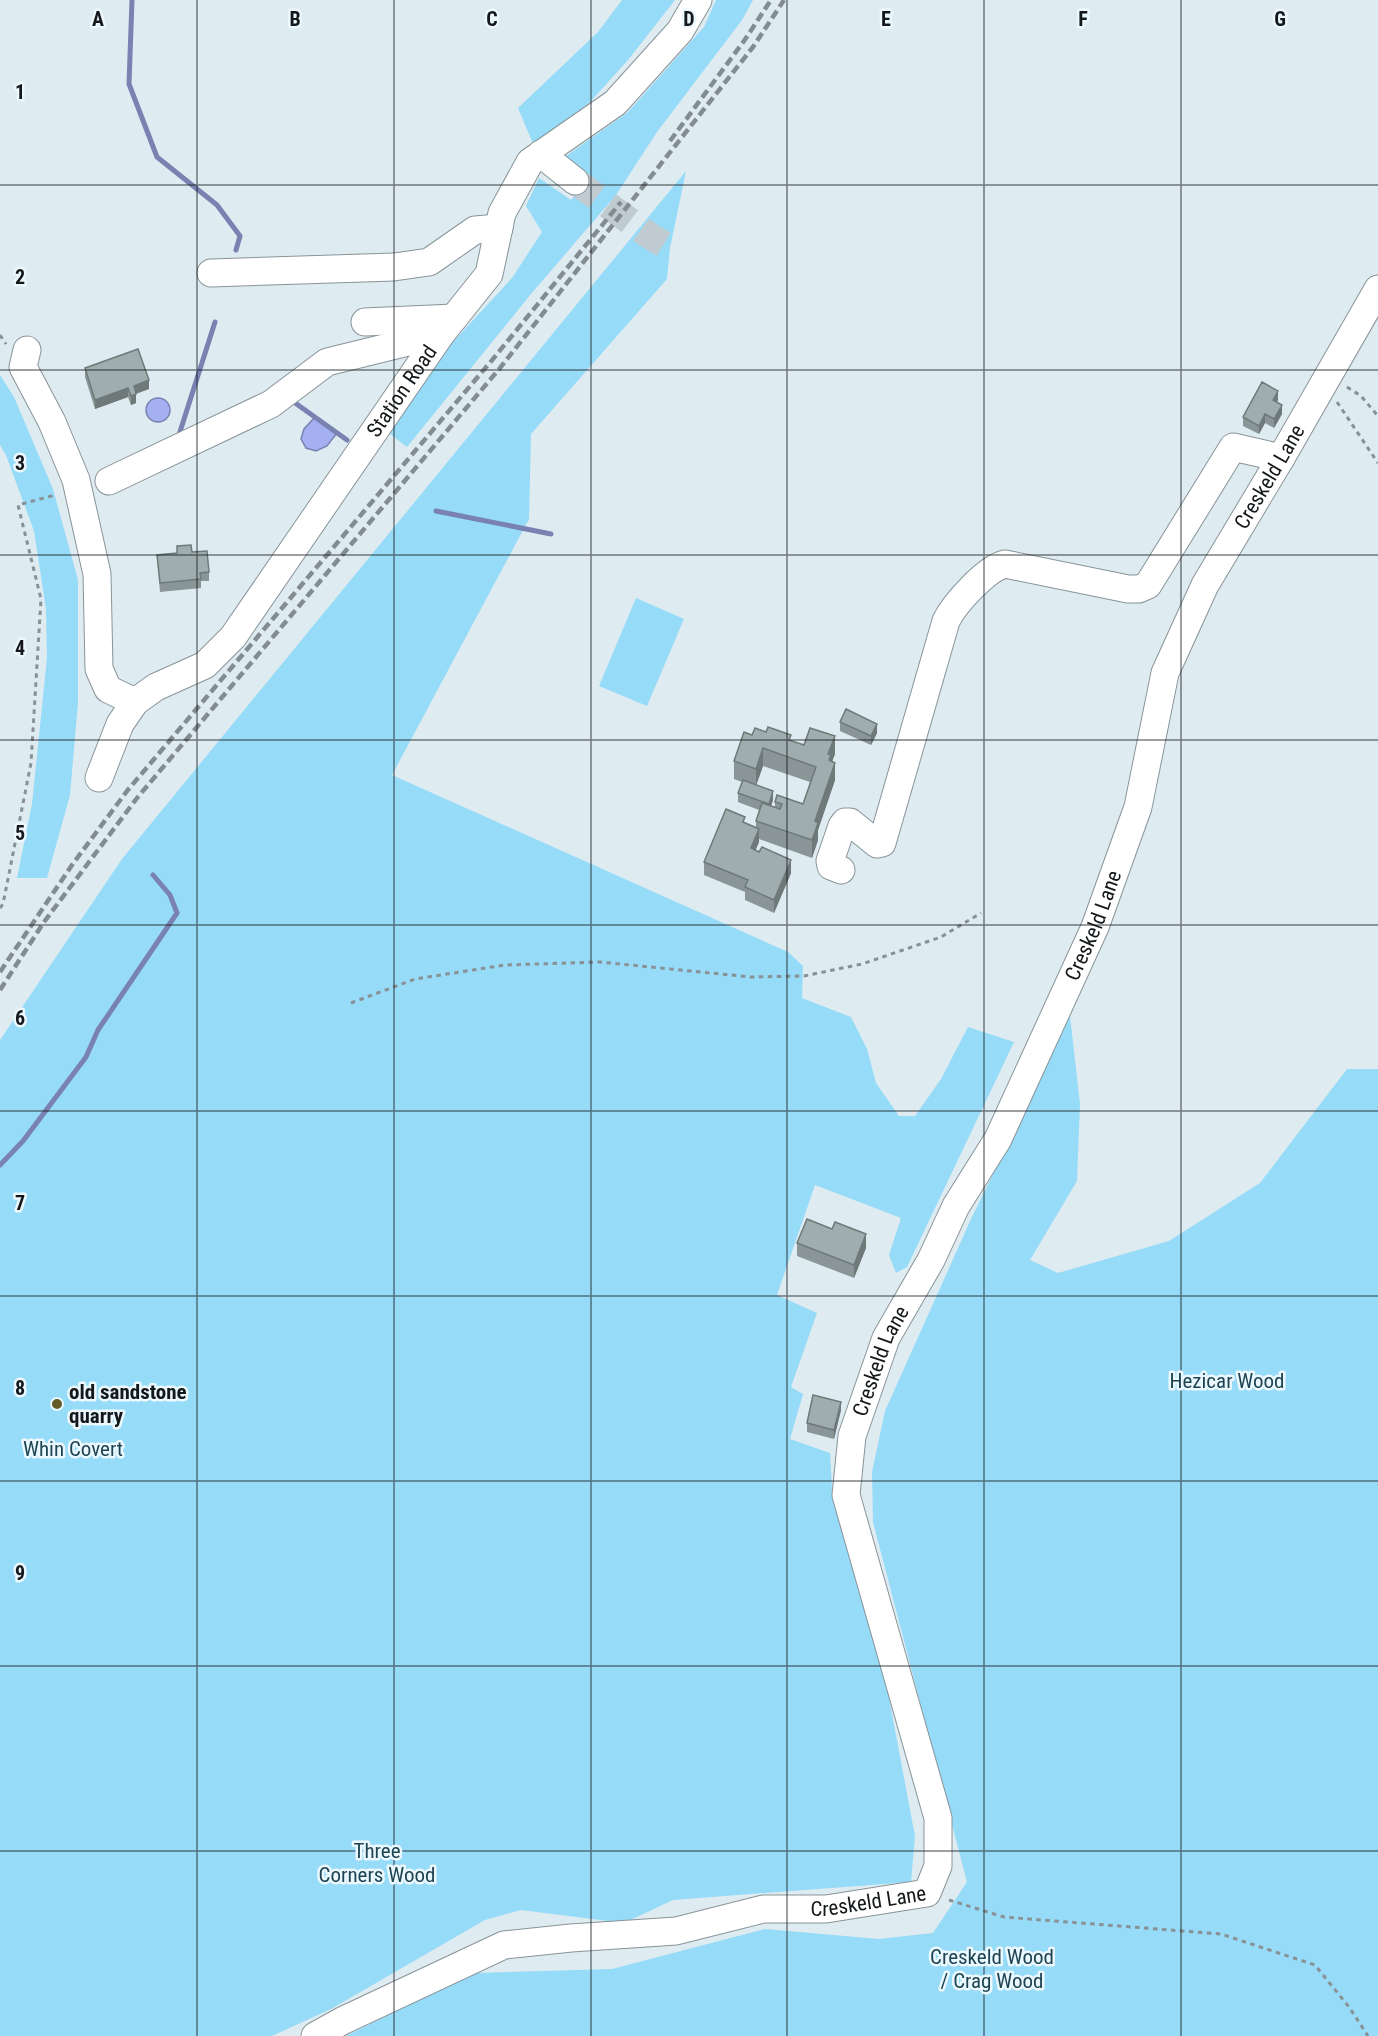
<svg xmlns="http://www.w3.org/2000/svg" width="1378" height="2036" viewBox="0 0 1378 2036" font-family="'Roboto Condensed',sans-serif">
<rect width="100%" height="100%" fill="#deebf1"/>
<!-- green -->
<path fill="#96dbf8" d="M 622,0 L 675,0 L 628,60 L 590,102 L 534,146 L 518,108 L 598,32 Z
M 716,0 L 753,0 L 742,20 L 657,132 L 616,195 L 531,294 L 407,447 L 389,433 L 451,344 L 512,278 L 542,232 L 526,206 L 539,178 L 571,200 L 592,177 L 566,156 L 627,113 L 704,27 Z
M 686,171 L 670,248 L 667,279 L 531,434 L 529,519 L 392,775 L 788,952 L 803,966 L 802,998 L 851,1017 L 867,1049 L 876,1083 L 899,1116 L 915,1116 L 941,1079 L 968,1027 L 1014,1042 L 907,1267 L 896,1273 L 889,1255 L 901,1218 L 815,1185 L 777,1295 L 817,1313 L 791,1387 L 803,1394 L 790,1439 L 830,1453 L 832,1489 L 876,1629 L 915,1836 L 911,1882 L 673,1900 L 624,1923 L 521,1910 L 485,1920 L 331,2009 L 272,2036 L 0,2036 L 0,1040 L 122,859 Z
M 0,375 L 14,397 L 53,489 L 78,580 L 78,703 L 70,795 L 47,878 L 17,878 L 32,804 L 47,658 L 46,609 L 34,531 L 6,455 L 0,445 Z
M 636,598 L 684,619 L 647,706 L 599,686 Z
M 1070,1016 L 1080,1104 L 1077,1181 L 1030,1260 L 1058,1273 L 1169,1241 L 1260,1183 L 1347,1069 L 1378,1069 L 1378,2036 L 346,2036 L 473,1973 L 612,1969 L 765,1929 L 879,1939 L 933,1933 L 967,1882 L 873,1522 L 872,1472 L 885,1411 L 971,1219 Z"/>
<!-- water -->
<path fill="#a4b0f2" stroke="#7982b1" stroke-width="1.5" d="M146 410a12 12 0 1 1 24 0a12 12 0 1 1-24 0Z
M 315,417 L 337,433 L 327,446 L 316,451 L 306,448 L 301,439 L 304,429 Z"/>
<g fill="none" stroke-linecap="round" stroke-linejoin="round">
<!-- stream -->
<path stroke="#7982b1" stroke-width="5" d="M 132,0 L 129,84 L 157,157 L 217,205 L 240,236 L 236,250
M 291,400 L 347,440
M 178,438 L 215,322
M 436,511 L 551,534
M 0,1165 L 23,1141 L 86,1057 L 98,1030 L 177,913 L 170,895 L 153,875"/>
<!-- minor-tunnel -->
<path stroke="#c0cbd1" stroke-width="27" stroke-dasharray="27 14" stroke-linecap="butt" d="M 575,181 L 650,236 L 670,248"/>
<defs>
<g id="minor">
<path d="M 541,154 L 575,181"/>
<path d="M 211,273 L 394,267 L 429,262 L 475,230 L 499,228"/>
<path d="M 365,322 L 454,318"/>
<path d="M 27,350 L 23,367 L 52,422 L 76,480 L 97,574 L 99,669 L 108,689 L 135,702"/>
<path d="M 109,481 L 271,404 L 327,362 L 441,334"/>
<path id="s1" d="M 99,778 L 120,724 L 135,702 L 156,687 L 205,665 L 233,637 L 441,334 L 489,274 L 502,213 L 530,162 L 615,103 L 680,31 L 698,0"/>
<path d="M 841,870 L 831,866 L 830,861 L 842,826 L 845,822 L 850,822 L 877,844 L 882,843 L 946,621 C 954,604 987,568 1005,564 L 1128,589 L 1139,589 L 1148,585 L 1233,447 L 1281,458"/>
<path id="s2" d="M 315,2036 L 342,2021 L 504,1945 L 571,1938 L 676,1931 L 763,1909 L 826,1909 L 927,1893 L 938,1866 L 938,1818 L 846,1495 L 852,1436 L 886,1338 L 931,1260 L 956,1206 L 998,1139 L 1095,927 L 1138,807 L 1165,673 L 1205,585 L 1281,458 L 1378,289"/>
</g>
</defs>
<!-- minor casing -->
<use href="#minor" stroke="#889499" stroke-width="29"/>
<!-- path -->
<path stroke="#889195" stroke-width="3" stroke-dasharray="4.5 4.5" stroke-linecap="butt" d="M 0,335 L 6,344
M 1347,387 L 1361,396 L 1378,416
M 1337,402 L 1378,463
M 0,908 L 3,904 L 31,763 L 41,599 L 18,505 L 55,495
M 351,1003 L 415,979 L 505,965 L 600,962 L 751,977 L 804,976 L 862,964 L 941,937 L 981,913
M 949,1900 L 1004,1917 L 1221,1934 L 1315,1965 L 1349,2007 L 1368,2036"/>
<!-- minor -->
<use href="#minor" stroke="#fff" stroke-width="27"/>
<!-- rail -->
<path stroke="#838c90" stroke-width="4.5" stroke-dasharray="9 4.5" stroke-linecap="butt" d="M 670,141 L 744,41 L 771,0
M 0,972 L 72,865 L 127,791 L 493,359 L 621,202
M 0,990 L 44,922 L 137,798 L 500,368 L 753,47 L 784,0"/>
</g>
<!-- wall -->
<path fill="#899596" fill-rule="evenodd" d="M 85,368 L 149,389 L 136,394 L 136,403 L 131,405 L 128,397 L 95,409 L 85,377 Z
M 1278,400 L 1277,402 L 1282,414 L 1274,428 L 1265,423 L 1259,434 L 1243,426 L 1243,417 Z
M 177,546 L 192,552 L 209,572 L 209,581 L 201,581 L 201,588 L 160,592 L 157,555 L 177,554 Z
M 840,722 L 877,733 L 871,745 L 840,731 Z
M 752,735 L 791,741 L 835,754 L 832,762 L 835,780 L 818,830 L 818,840 L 812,858 L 759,839 L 759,842 L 755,850 L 791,873 L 774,913 L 745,900 L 745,892 L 704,875 L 704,862 L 745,823 L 756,827 L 756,821 L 759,810 L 738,802 L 738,793 L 742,782 L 734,779 L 734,761 ZM 763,766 L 810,782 L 803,804 L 775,802 L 775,807 L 771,806 L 773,800 L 756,785 Z
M 832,1229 L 866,1248 L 854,1278 L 797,1256 L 797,1243 Z
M 841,1410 L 834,1439 L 807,1432 L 807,1423 Z"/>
<!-- shaded-wall -->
<path fill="#6f797a" d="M 149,380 L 149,389 L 134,394 L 134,386 Z
M 128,388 L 128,397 L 95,409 L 95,400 Z
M 1278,391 L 1278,400 L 1273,409 L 1273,400 Z
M 136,394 L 136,403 L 131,405 L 131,396 Z
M 1282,405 L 1282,414 L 1274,428 L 1274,419 Z
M 1265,414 L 1265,423 L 1259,434 L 1259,426 Z
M 877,724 L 877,733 L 871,745 L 871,736 Z
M 835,736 L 835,754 L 828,771 L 828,754 Z
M 763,748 L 763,766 L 756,786 L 756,769 Z
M 835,763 L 835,780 L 818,830 L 818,840 L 812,858 L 812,840 L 815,821 Z
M 773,791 L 773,800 L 769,813 L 769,804 Z
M 759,829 L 759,842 L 751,861 L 751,848 Z
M 791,860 L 791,873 L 774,913 L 774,900 Z
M 866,1234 L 866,1248 L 854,1278 L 854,1265 Z
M 841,1402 L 841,1410 L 834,1439 L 834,1430 Z"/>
<!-- building -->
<path fill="#9fadae" stroke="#6f797a" stroke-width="1.5" d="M 138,349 L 149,380 L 134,386 L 136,394 L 131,396 L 128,388 L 95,400 L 85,368 Z
M 1262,382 L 1278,391 L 1273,400 L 1282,405 L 1274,419 L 1265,414 L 1259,426 L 1243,417 Z
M 191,545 L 192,552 L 207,551 L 209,572 L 200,573 L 201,579 L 160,583 L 157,555 L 177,553 L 177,546 Z
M 846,709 L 877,724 L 871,736 L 840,722 Z
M 768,727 L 791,735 L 789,740 L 804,745 L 810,728 L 835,736 L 828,754 L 831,754 L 829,760 L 835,763 L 815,821 L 818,823 L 812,840 L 756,821 L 762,803 L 780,809 L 782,804 L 775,802 L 777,795 L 803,804 L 816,767 L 763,748 L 756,769 L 734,761 L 744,732 L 752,735 L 755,728 L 766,732 Z
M 743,780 L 773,791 L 769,804 L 738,793 Z
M 726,809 L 745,817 L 743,822 L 759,829 L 751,848 L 759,852 L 762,847 L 791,860 L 774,900 L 745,887 L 748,880 L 704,862 Z
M 807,1219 L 832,1229 L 835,1222 L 866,1234 L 854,1265 L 797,1243 Z
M 813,1395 L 841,1402 L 834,1430 L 807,1423 Z"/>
<!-- grid -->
<path fill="none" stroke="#14181a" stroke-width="1.5" stroke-opacity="0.55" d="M 197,0 L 197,2036M 394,0 L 394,2036M 591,0 L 591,2036M 787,0 L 787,2036M 984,0 L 984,2036M 1181,0 L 1181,2036M 0,185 L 1378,185M 0,370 L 1378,370M 0,555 L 1378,555M 0,740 L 1378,740M 0,925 L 1378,925M 0,1111 L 1378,1111M 0,1296 L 1378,1296M 0,1481 L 1378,1481M 0,1666 L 1378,1666M 0,1851 L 1378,1851"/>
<!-- markers -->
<circle fill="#635c28" stroke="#ebf8fe" stroke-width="2" cx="57" cy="1404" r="6"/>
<g text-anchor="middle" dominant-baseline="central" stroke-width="5" stroke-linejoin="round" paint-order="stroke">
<!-- street labels -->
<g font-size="21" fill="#14181a" stroke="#ebf8fe">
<text stroke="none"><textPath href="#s1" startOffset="502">Station Road</textPath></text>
<text stroke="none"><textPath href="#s2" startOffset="2162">Creskeld Lane</textPath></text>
<text stroke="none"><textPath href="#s2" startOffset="1676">Creskeld Lane</textPath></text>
<text stroke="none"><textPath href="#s2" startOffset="1190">Creskeld Lane</textPath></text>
<text stroke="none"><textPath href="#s2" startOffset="578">Creskeld Lane</textPath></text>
</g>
<!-- park labels -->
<g font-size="21" fill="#1e4453" stroke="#ebf8fe">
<text x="1227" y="1381">Hezicar Wood</text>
<text x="73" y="1449">Whin Covert</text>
<text x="377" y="1851">Three<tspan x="377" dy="24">Corners Wood</tspan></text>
<text x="992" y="1957">Creskeld Wood<tspan x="992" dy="24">/ Crag Wood</tspan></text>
</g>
<!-- poi labels -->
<g font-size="21" font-weight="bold" fill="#14181a" stroke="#ebf8fe" text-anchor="start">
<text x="69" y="1392">old sandstone<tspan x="69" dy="24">quarry</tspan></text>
</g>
</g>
<g font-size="20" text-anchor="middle" font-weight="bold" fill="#14181a" stroke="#ebf8fe" stroke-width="5" stroke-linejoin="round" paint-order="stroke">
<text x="98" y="26">A</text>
<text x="295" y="26">B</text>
<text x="492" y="26">C</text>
<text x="689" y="26">D</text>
<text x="886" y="26">E</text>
<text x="1083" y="26">F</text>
<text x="1280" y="26">G</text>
<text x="20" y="99">1</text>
<text x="20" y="284">2</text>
<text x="20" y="470">3</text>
<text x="20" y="655">4</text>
<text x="20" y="840">5</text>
<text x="20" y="1025">6</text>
<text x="20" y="1210">7</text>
<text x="20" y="1395">8</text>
<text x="20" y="1580">9</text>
</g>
</svg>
